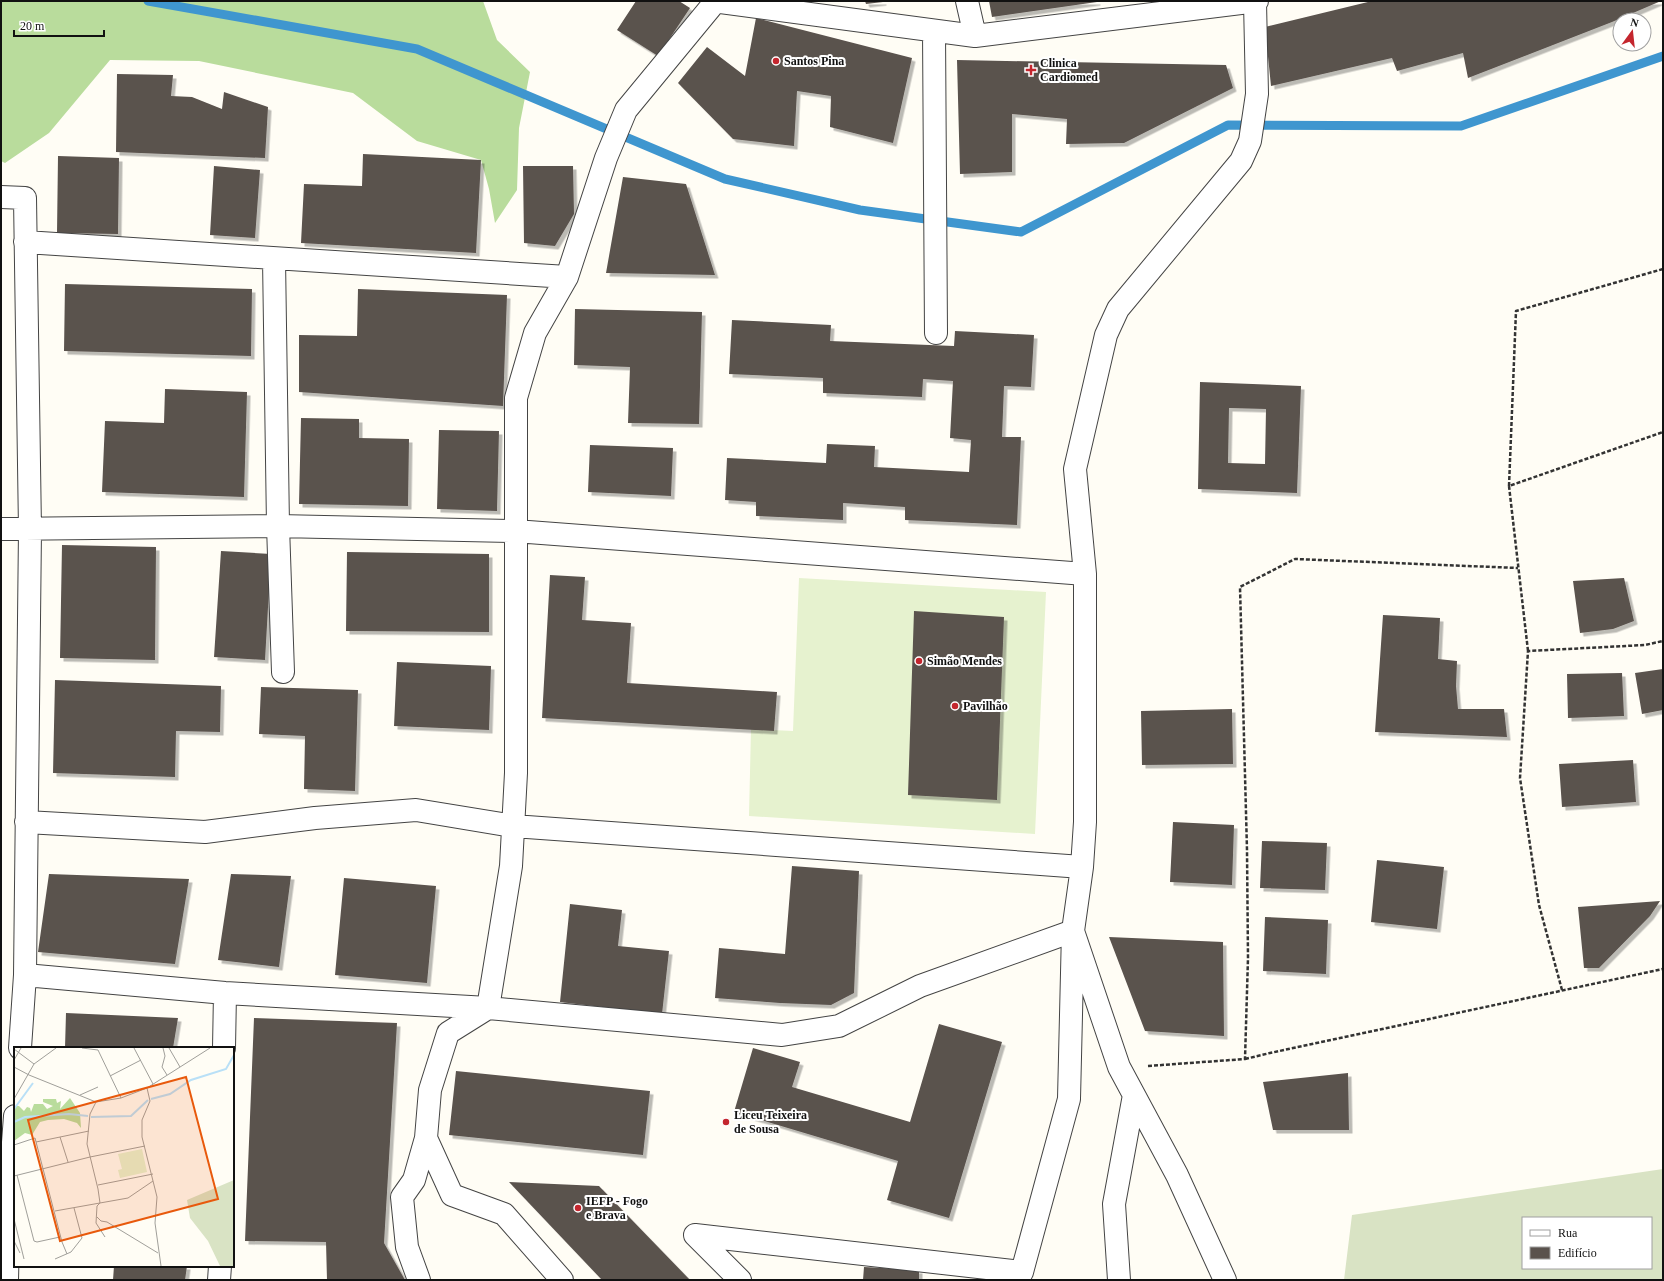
<svg xmlns="http://www.w3.org/2000/svg" width="1664" height="1281" viewBox="0 0 1664 1281" font-family="Georgia,serif">
<defs>
<filter id="shadow"><feDropShadow dx="3.5" dy="3.5" stdDeviation="0" flood-color="#0004"/></filter>
</defs>
<rect width="100%" height="100%" fill="#fffdf5"/>
<!-- forest -->
<path fill="#b9dc9c" d="M 1,1 L 483,1 L 497,40 L 530,72 L 519,128 L 517,190 L 495,223 L 489,189 L 481,160 L 417,141 L 353,93 L 199,61 L 110,60 L 49,133 L 5,163 L 1,161 Z"/>
<!-- cemetery -->
<path fill="#d9e3c4" fill-rule="evenodd" d="M 1663,1169 L 1663,1280 L 1344,1280 L 1352,1215 ZM 1523,1218 L 1651,1218 L 1651,1268 L 1523,1268 Z"/>
<!-- pitch -->
<path fill="#e6f2cf" d="M 799,578 L 1046,592 L 1035,834 L 749,816 L 751,729 L 793,731 Z"/>
<g fill="none" stroke-linecap="round" stroke-linejoin="round">
<!-- stream -->
<path stroke="#3f96cf" stroke-width="9" d="M 148,1 L 417,49 L 725,179 L 860,210 L 1021,232 L 1228,125 L 1461,126 L 1663,56"/>
</g>
<!-- building -->
<path fill="#5a524d" fill-rule="evenodd" filter="url(#shadow)" d="M 636,1 L 679,1 L 690,8 L 658,56 L 617,30 Z
M 865,1 L 883,1 L 883,2 L 866,4 Z
M 989,1 L 1097,1 L 1097,2 L 992,17 Z
M 1372,1 L 1661,1 L 1612,22 L 1468,78 L 1463,53 L 1397,71 L 1392,58 L 1271,86 L 1265,27 Z
M 756,18 L 912,58 L 893,143 L 830,127 L 831,96 L 797,91 L 794,146 L 733,139 L 678,83 L 707,47 L 745,76 Z
M 957,60 L 1226,65 L 1233,88 L 1124,143 L 1066,144 L 1067,119 L 1012,114 L 1012,172 L 960,174 Z
M 117,74 L 173,75 L 171,96 L 192,97 L 222,109 L 224,92 L 268,107 L 265,158 L 116,152 Z
M 363,154 L 481,160 L 476,253 L 301,243 L 304,184 L 362,186 Z
M 58,156 L 119,158 L 118,234 L 57,233 Z
M 214,166 L 260,170 L 255,238 L 210,235 Z
M 523,166 L 573,166 L 574,214 L 555,246 L 524,243 Z
M 623,177 L 686,184 L 715,275 L 606,273 Z
M 65,284 L 252,289 L 251,356 L 64,351 Z
M 358,289 L 507,295 L 503,406 L 299,392 L 299,335 L 357,336 Z
M 575,309 L 702,312 L 699,424 L 628,423 L 630,367 L 574,365 Z
M 732,320 L 831,325 L 830,341 L 954,346 L 955,331 L 1034,335 L 1031,387 L 1004,386 L 1002,437 L 1021,437 L 1017,525 L 905,520 L 905,507 L 843,503 L 843,520 L 756,516 L 756,502 L 725,500 L 727,458 L 826,463 L 827,444 L 875,446 L 874,467 L 969,472 L 971,440 L 950,438 L 953,381 L 923,379 L 922,397 L 823,393 L 823,378 L 729,374 Z
M 1200,382 L 1301,386 L 1297,493 L 1198,489 ZM 1229,408 L 1266,409 L 1265,464 L 1228,463 Z
M 165,389 L 247,392 L 244,497 L 102,492 L 105,421 L 164,423 Z
M 301,418 L 359,419 L 359,438 L 409,439 L 408,506 L 299,504 Z
M 439,430 L 499,431 L 497,511 L 437,509 Z
M 590,445 L 673,448 L 671,496 L 588,492 Z
M 62,545 L 156,547 L 155,660 L 60,658 Z
M 221,551 L 271,554 L 265,660 L 214,657 Z
M 347,552 L 489,554 L 489,632 L 346,631 Z
M 550,575 L 585,577 L 582,620 L 631,623 L 627,683 L 777,692 L 774,731 L 542,718 Z
M 1624,578 L 1634,621 L 1613,629 L 1580,633 L 1573,581 Z
M 914,611 L 1004,617 L 997,800 L 908,795 Z
M 1383,615 L 1440,618 L 1438,659 L 1457,661 L 1456,686 L 1458,709 L 1504,709 L 1507,737 L 1375,732 Z
M 397,662 L 491,666 L 489,730 L 394,726 Z
M 1663,669 L 1663,710 L 1642,714 L 1635,673 Z
M 1622,673 L 1624,716 L 1568,718 L 1567,674 Z
M 55,680 L 221,686 L 220,732 L 176,731 L 175,777 L 53,773 Z
M 261,687 L 358,690 L 355,791 L 304,789 L 305,736 L 259,734 Z
M 1232,709 L 1233,764 L 1142,765 L 1141,711 Z
M 1633,760 L 1636,802 L 1562,807 L 1559,764 Z
M 1173,822 L 1234,825 L 1232,885 L 1170,882 Z
M 1262,841 L 1327,843 L 1325,890 L 1260,888 Z
M 1377,860 L 1444,867 L 1437,929 L 1371,922 Z
M 792,866 L 859,871 L 854,993 L 831,1005 L 780,1003 L 715,998 L 719,948 L 785,954 Z
M 49,874 L 189,879 L 175,964 L 38,952 Z
M 231,874 L 291,876 L 279,967 L 218,960 Z
M 344,878 L 436,886 L 427,983 L 335,975 Z
M 1660,901 L 1650,916 L 1599,968 L 1584,968 L 1578,907 Z
M 570,904 L 622,910 L 618,946 L 669,951 L 662,1014 L 560,1002 Z
M 1265,917 L 1328,920 L 1326,974 L 1263,971 Z
M 1109,937 L 1223,942 L 1224,1036 L 1145,1031 Z
M 66,1013 L 178,1018 L 173,1048 L 65,1048 Z
M 254,1018 L 397,1023 L 384,1243 L 405,1280 L 327,1280 L 326,1242 L 245,1241 Z
M 939,1024 L 1002,1042 L 949,1218 L 887,1200 L 898,1161 L 734,1112 L 753,1048 L 800,1062 L 792,1087 L 910,1122 Z
M 456,1071 L 650,1091 L 643,1155 L 449,1135 Z
M 1348,1073 L 1349,1130 L 1273,1130 L 1263,1082 Z
M 509,1182 L 599,1186 L 690,1280 L 602,1280 Z
M 114,1266 L 187,1266 L 185,1280 L 113,1280 Z
M 864,1267 L 919,1270 L 919,1280 L 863,1280 Z"/>
<g fill="none" stroke-linecap="round" stroke-linejoin="round">
<defs>
<path id="minor" d="M 713,1 L 975,36 L 1257,1
M 967,1 L 975,36
M 934,31 L 936,333
M 1,197 L 25,198 L 30,530 L 25,975 L 20,1048
M 25,242 L 567,277
M 274,259 L 278,526 L 283,672
M 1,529 L 278,526 L 515,531 L 1085,574
M 26,822 L 205,832 L 315,818 L 416,810 L 513,826 L 1082,867
M 25,975 L 225,993 L 488,1008 L 782,1035 L 839,1026 L 920,986 L 1073,931 L 1119,1067 L 1177,1175 L 1225,1280
M 224,1048 L 225,993
M 426,1138 L 452,1195 L 504,1214 L 562,1280
M 7,1280 L 9,1195 L 15,1116
M 219,1280 L 220,1266
M 419,1280 L 407,1247 L 402,1197 L 414,1180 L 426,1138 L 430,1090 L 448,1033 L 488,1008 L 511,866 L 516,773 L 516,398 L 535,333 L 567,277 L 606,158 L 626,110 L 715,2
M 740,1280 L 695,1235 L 1022,1272
M 1018,1280 L 1022,1272 L 1069,1099 L 1073,931 L 1082,867 L 1085,822 L 1085,574 L 1075,469 L 1106,335 L 1118,309 L 1241,161 L 1250,141 L 1257,94 L 1255,2
M 1119,1280 L 1114,1204 L 1134,1095"/>
</defs>
<!-- minor casing -->
<use href="#minor" stroke="#444" stroke-width="24"/>
<!-- path -->
<path stroke="#333" stroke-width="2.5" stroke-dasharray="4 2" stroke-linecap="butt" d="M 1663,269 L 1516,311 L 1509,486 L 1663,432
M 1509,486 L 1528,651
M 1562,990 L 1539,905 L 1520,778 L 1528,651 L 1645,645 L 1663,641
M 1245,1059 L 1270,1053 L 1663,969
M 1148,1066 L 1245,1059 L 1248,958 L 1247,850 L 1240,587 L 1295,559 L 1518,568"/>
<!-- minor -->
<use href="#minor" stroke="#fff" stroke-width="22"/>
</g>
<!-- markers -->
<g fill="#c4262e" stroke="#fff" stroke-width="1.5">
<circle cx="776" cy="61" r="4"/>
<path d="M1029 64h4v4h4v4h-4v4h-4v-4h-4v-4h4z"/>
<circle cx="919" cy="661" r="4"/>
<circle cx="955" cy="706" r="4"/>
<circle cx="726" cy="1122" r="4"/>
<circle cx="578" cy="1208" r="4"/>
</g>
<g text-anchor="middle" dominant-baseline="central" stroke-width="4" stroke-linejoin="round" paint-order="stroke">
<!-- poi labels -->
<g font-size="12" font-weight="bold" fill="#111" stroke="#fff" text-anchor="start">
<text x="784" y="61">Santos Pina</text>
<text x="1040" y="63">Clinica<tspan x="1040" dy="14">Cardiomed</tspan></text>
<text x="927" y="661">Simão Mendes</text>
<text x="963" y="706">Pavilhão</text>
<text x="734" y="1115">Liceu Teixeira<tspan x="734" dy="14">de Sousa</tspan></text>
<text x="586" y="1201">IEFP - Fogo<tspan x="586" dy="14">e Brava</tspan></text>
</g>
</g>
<!-- overview -->
<g transform="translate(14 1047)">
<rect width="220" height="220" fill="#fffdf5"/>
<path d="M 56,51 L 66,66 L 67,81 L 63,76 L 50,72 L 34,73 L 26,75 L 18,88 L 11,86 L 0,94 L 0,59 L 5,59 L 10,64 L 13,60 L 16,61 L 17,65 L 20,57 L 29,57 L 33,62 L 39,59 L 29,55 L 29,52 L 42,52 L 43,56 L 47,54 L 46,62 Z" fill="#b9dc9c"/>
<path d="M 220,133 L 220,219 L 206,219 L 194,194 L 176,171 L 173,153 Z" fill="#d9e3c4"/>
<path d="M 128,102 L 133,125 L 106,131 L 104,123 L 108,122 L 104,107 Z" fill="#e6f2cf"/>
<path fill="none" stroke="#b9e0f7" stroke-width="2" d="M 137,52 L 156,47 L 177,33 L 212,22 L 220,8M 0,62 L 19,36M 77,70 L 117,69 L 134,53M 0,75 L 11,70 L 55,67 L 74,69"/>
<path fill="none" stroke="#a09f9a" stroke-width="1" d="M 68,1 L 84,3 L 107,51M 120,1 L 139,37M 149,1 L 151,9 L 148,20 L 153,28M 155,1 L 166,20M 0,2 L 20,17M 0,13 L 7,1M 0,20 L 15,28 L 82,55 L 107,51 L 133,41 L 196,1M 96,29 L 127,13M 133,41 L 136,54 L 128,73 L 128,90 L 143,150 L 141,176 L 147,219M 66,48 L 84,40M 0,52 L 20,17 L 42,1M 82,55 L 76,67 L 73,97 L 84,142 L 86,156 L 83,159 L 82,176 L 91,190M 46,90 L 54,115M 22,95 L 75,84M 0,98 L 21,91 L 48,195 L 53,207M 3,128 L 20,194 L 23,195 L 46,190M 0,129 L 76,110 L 131,99M 84,138 L 139,127M 41,164 L 114,151 L 139,134M 83,170 L 87,174 L 93,175 L 144,206M 0,172 L 10,212M 0,194 L 6,206M 41,212 L 57,205 L 68,191 L 60,161"/>
<path fill="#e8590c" fill-opacity="0.15" stroke="#e8590c" stroke-width="2" d="M 172,30 L 204,152 L 46,194 L 14,73 Z"/>
<rect width="220" height="220" fill="none" stroke="#111" stroke-width="2"/>
</g>
<!-- border -->
<rect width="1664" height="1281" fill="none" stroke="#111111" stroke-width="4"/>
<!-- legend -->
<rect x="1522" y="1217" width="130" height="52" fill="#ffffff" stroke="#a0a0a0"/>
<rect x="1530" y="1230" width="20" height="6" fill="#ffffff" stroke="#a0a0a0"/>
<text x="1558" y="1237" font-size="12" fill="#111111">Rua</text>
<rect x="1530" y="1247" width="20" height="12" fill="#5a524d" stroke="#a0a0a0"/>
<text x="1558" y="1257" font-size="12" fill="#111111">Edifício</text>
<!-- north arrow -->
<g transform="translate(1632 32) rotate(15)"><circle r="19" fill="#ffffff" stroke="#a0a0a0"/>
<path d="M0-3L7 15L0 10L-7 15Z" fill="#c4262e"/>
<text y="-6" font-size="11" font-weight="bold" text-anchor="middle" fill="#111111">N</text>
</g>
<!-- scale -->
<path d="M14 30v6h90v-6" fill="none" stroke="#111111" stroke-width="2"/>
<text x="20" y="30" font-size="12" fill="#111111" stroke="#ffffff" stroke-width="3" paint-order="stroke">20 m</text>
</svg>
